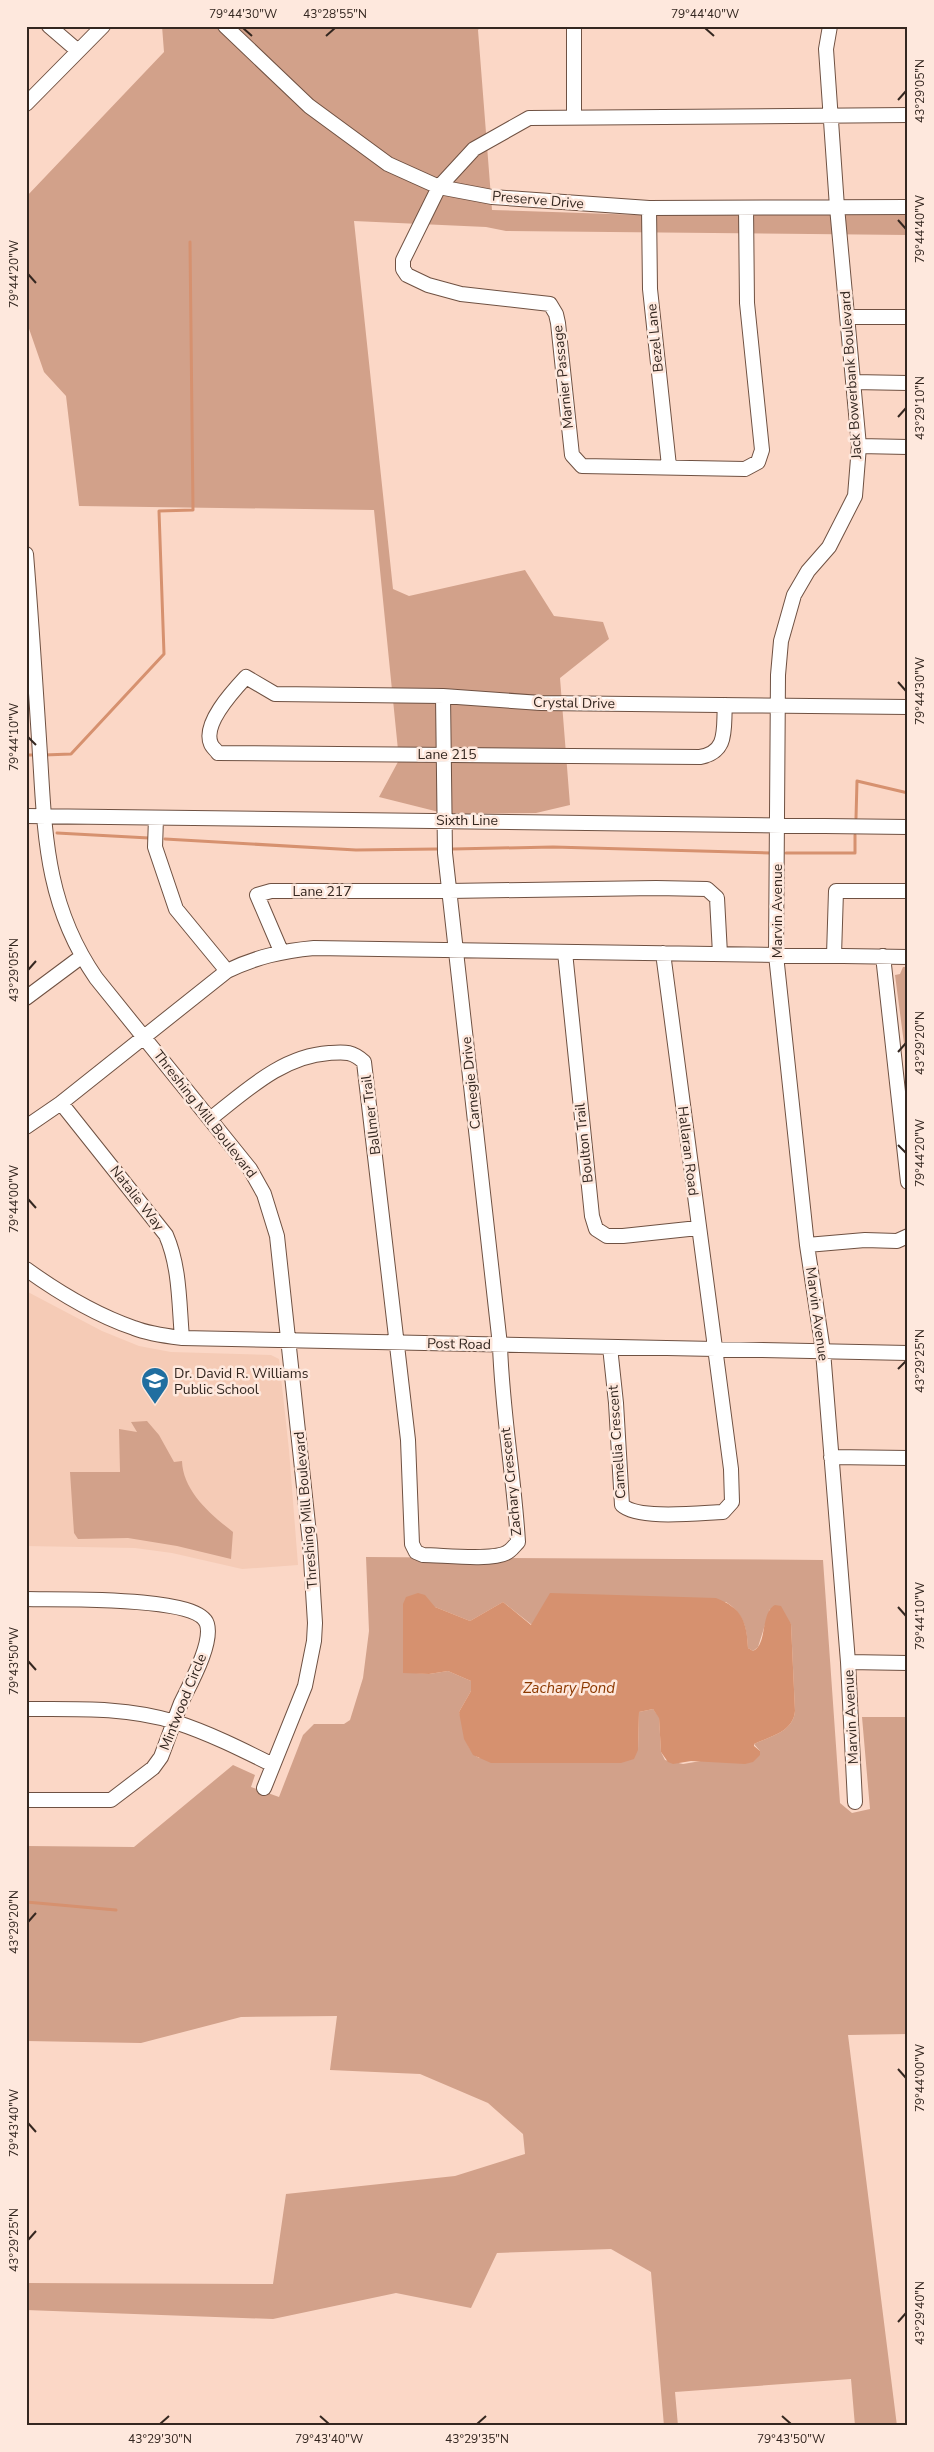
<svg xmlns="http://www.w3.org/2000/svg" width="934" height="2452" viewBox="0 0 934 2452" font-family="'Nunito Sans',sans-serif">
<rect width="100%" height="100%" fill="#fbd7c6"/>
<!-- built -->
<path fill="#f5cbb6" d="M 26,1291 L 102,1331 L 139,1346 L 171,1352 L 271,1355 L 279,1359 L 289,1450 L 298,1565 L 242,1569 L 172,1553 L 135,1548 L 26,1546 Z"/>
<!-- green -->
<path fill="#d2a18a" fill-rule="evenodd" d="M 162,26 L 481,26 L 478,30 L 492,210 L 641,215 L 747,213 L 908,214 L 908,235 L 506,231 L 486,227 L 354,221 L 393,589 L 409,596 L 525,570 L 554,616 L 603,622 L 609,639 L 560,678 L 570,805 L 536,813 L 447,814 L 379,797 L 399,760 L 374,510 L 79,506 L 66,396 L 44,372 L 26,320 L 26,197 L 164,52 Z
M 903,967 L 908,967 L 908,1051 L 905,1051 L 895,975 L 900,974 Z
M 147,1421 L 159,1435 L 174,1462 L 182,1461 C 183,1491 210,1514 233,1532 L 231,1559 L 177,1546 L 128,1538 L 78,1539 L 74,1533 L 70,1472 L 120,1472 L 119,1429 L 137,1432 L 131,1422 Z
M 366,1557 L 823,1560 L 840,1803 L 852,1813 L 870,1809 L 862,1717 L 908,1717 L 908,2034 L 848,2035 L 897,2426 L 855,2426 L 851,2379 L 675,2392 L 678,2426 L 664,2426 L 651,2272 L 611,2249 L 497,2253 L 471,2308 L 396,2293 L 273,2319 L 26,2310 L 26,2283 L 273,2284 L 286,2194 L 455,2176 L 525,2154 L 523,2134 L 488,2103 L 420,2074 L 330,2070 L 337,2016 L 241,2017 L 141,2043 L 26,2041 L 26,1846 L 134,1847 L 233,1765 L 255,1775 L 251,1787 L 279,1797 L 303,1735 L 314,1724 L 344,1724 L 350,1720 L 363,1678 L 369,1631 ZM 503,1602 L 532,1625 L 726,1602 C 744,1614 747,1628 748,1648 L 753,1651 L 758,1647 L 770,1609 L 791,1624 L 795,1711 C 793,1732 771,1736 754,1744 L 760,1751 L 683,1764 L 665,1760 L 661,1752 L 659,1717 L 653,1709 L 639,1712 L 638,1750 L 479,1758 C 464,1749 465,1728 459,1712 L 471,1691 L 471,1681 L 448,1671 L 429,1674 L 403,1672 L 435,1607 L 470,1621 Z"/>
<!-- water -->
<path fill="#d6916f" d="M 418,1593 L 425,1595 L 435,1607 L 470,1621 L 503,1602 L 531,1625 L 550,1593 L 716,1598 C 742,1608 747,1622 748,1648 L 753,1651 C 768,1644 760,1613 775,1605 L 781,1606 L 791,1624 L 795,1711 C 793,1732 771,1736 754,1744 L 754,1746 L 760,1751 L 760,1755 L 753,1762 L 745,1764 L 691,1761 L 673,1764 L 668,1762 L 661,1752 L 659,1718 L 653,1709 L 639,1712 L 638,1750 L 634,1759 L 621,1763 L 491,1763 L 473,1755 L 464,1739 L 459,1712 L 471,1691 L 471,1681 L 448,1671 L 429,1674 L 403,1673 L 403,1604 L 406,1597 Z"/>
<g fill="none" stroke-linecap="round" stroke-linejoin="round">
<!-- stream -->
<path stroke="#d6916f" stroke-width="3" d="M 26,755 L 35,755
M 44,755 L 71,754 L 164,654 L 159,511 L 193,510 L 190,242
M 856,818 L 857,781 L 908,793
M 57,833 L 149,838
M 165,839 L 356,850 L 437,849
M 453,849 L 553,847 L 770,853
M 786,853 L 855,853 L 855,835
M 26,1902 L 116,1910"/>
<defs>
<path id="minor" d="M 49,26 L 78,51
M 225,26 L 309,106 L 388,164 L 439,187 L 492,197 L 649,208 L 908,207
M 574,26 L 574,118
M 830,26 L 826,49 L 837,207 L 859,446 L 855,496 L 829,547 L 808,571 L 794,595 L 781,641 L 778,675 L 776,955 L 807,1245 L 823,1351 L 848,1662 L 855,1802
M 26,104 L 103,26
M 649,208 L 650,289 L 669,466
M 746,208 L 747,303 L 762,450 L 758,462 L 745,469 L 582,466 L 572,455 L 558,323 L 556,314 L 550,304 L 461,294 L 428,285 L 407,275 L 403,269 L 403,260 L 439,187 L 474,149 L 529,118 L 908,115
M 847,317 L 908,317
M 853,382 L 908,383
M 859,446 L 908,447
M 26,554 C 31,615 35,677 39,739 C 45,828 43,901 96,978 L 250,1169 L 264,1194 L 277,1236 L 310,1543 L 315,1623 L 314,1641 L 305,1686 L 264,1788
M 725,705 C 723,728 729,752 700,757 L 218,753 C 216,750 212,747 211,744 C 202,724 233,691 246,677 L 275,694 L 443,696 L 541,703 L 908,707
M 26,816 L 908,827
M 156,818 L 155,847 L 176,909 L 227,971
M 281,951 L 257,895 L 271,891 L 449,891 L 656,888 L 707,889 L 717,898 L 720,954
M 565,952 L 592,1216 L 596,1229 L 607,1236 L 623,1236 L 698,1228
M 834,955 L 836,891 L 908,891
M 883,956 L 908,1182
M 26,998 L 81,957
M 61,1103 L 166,1235 C 180,1267 179,1304 182,1338
M 210,1119 C 246,1091 282,1056 329,1053 C 345,1052 352,1051 364,1062 L 408,1440 L 412,1544 L 416,1552 L 423,1555 C 442,1555 491,1561 506,1553 C 511,1551 514,1546 518,1542 C 514,1476 502,1411 500,1345 L 445,853 L 443,696
M 26,1127 L 61,1103 L 227,971 C 256,957 282,951 314,948 L 908,957
M 807,1245 L 865,1240 L 897,1241 L 908,1236
M 26,1269 C 58,1292 96,1315 134,1328 C 149,1334 166,1336 182,1338 L 908,1353
M 610,1347 L 616,1403 L 622,1505 C 638,1520 699,1513 723,1512 L 732,1502 L 731,1469 L 663,953
M 831,1457 L 908,1458
M 26,1599 C 55,1600 198,1595 207,1624 C 213,1644 189,1686 181,1703 C 174,1721 168,1739 161,1757 L 153,1768 L 111,1800 L 26,1800
M 848,1662 L 908,1663
M 26,1709 C 76,1709 127,1707 175,1722 C 209,1733 241,1749 273,1765"/>
</defs>
<!-- minor casing -->
<use href="#minor" stroke="#6f5142" stroke-width="16"/>
<!-- minor -->
<use href="#minor" stroke="#fff" stroke-width="14"/>
</g>
<!-- ticks -->
<path fill="none" stroke="#342720" stroke-width="2" d="M 243,28 L 252,36M 705,28 L 714,36M 326,36 L 335,28M 898,100 L 906,91M 898,220 L 906,229M 28,274 L 36,283M 898,417 L 906,408M 898,682 L 906,691M 28,737 L 36,745M 28,970 L 36,961M 898,1052 L 906,1043M 898,1145 L 906,1153M 28,1199 L 36,1208M 898,1369 L 906,1361M 898,1607 L 906,1616M 28,1661 L 36,1670M 28,1922 L 36,1913M 898,2069 L 906,2078M 28,2123 L 36,2132M 28,2240 L 36,2231M 898,2322 L 906,2313M 320,2416 L 329,2424M 782,2416 L 791,2424M 160,2424 L 169,2416M 477,2424 L 486,2416"/>
<!-- icons -->
<defs>
<symbol id="school-pin" viewBox="-11 -11 22 30"><path d="M0 17L-7.5 6A9.5 9.5 0 1 1 7.5 6Z" fill="#206ea0" stroke="#fee8dd"/><path d="M0-5L7-2L0 1L-7-2ZM-4 1L0 2.5L4 1V4Q0 6-4 4Z" fill="#fff"/></symbol>
</defs>
<g fill-rule="evenodd">
<use href="#school-pin" x="139" y="1365" width="32" height="43"/>
</g>
<g text-anchor="middle" dominant-baseline="central" stroke-width="5" stroke-linejoin="round" paint-order="stroke">
<!-- street labels -->
<g font-size="14" fill="#342720" stroke="#fee8dd">
<text transform="translate(538 200) rotate(5)">Preserve Drive</text>
<text transform="translate(655 338) rotate(-96)">Bezel Lane</text>
<text transform="translate(851 375) rotate(-94)">Jack Bowerbank Boulevard</text>
<text transform="translate(563 377) rotate(-96)">Marnier Passage</text>
<text transform="translate(574 703) rotate(1)">Crystal Drive</text>
<text x="447" y="754">Lane 215</text>
<text x="467" y="820">Sixth Line</text>
<text x="322" y="891">Lane 217</text>
<text transform="translate(777 911) rotate(-90)">Marvin Avenue</text>
<text transform="translate(471 1083) rotate(-96)">Carnegie Drive</text>
<text transform="translate(205 1114) rotate(52)">Threshing Mill Boulevard</text>
<text transform="translate(371 1115) rotate(-97)">Ballmer Trail</text>
<text transform="translate(584 1143) rotate(-96)">Boulton Trail</text>
<text transform="translate(688 1151) rotate(83)">Hallaran Road</text>
<text transform="translate(137 1198) rotate(52)">Natalie Way</text>
<text transform="translate(817 1314) rotate(82)">Marvin Avenue</text>
<text transform="translate(459 1344) rotate(1)">Post Road</text>
<text transform="translate(617 1442) rotate(-94)">Camellia Crescent</text>
<text transform="translate(511 1482) rotate(-96)">Zachary Crescent</text>
<text transform="translate(306 1510) rotate(-95)">Threshing Mill Boulevard</text>
<text transform="translate(183 1702) rotate(-68)">Mintwood Circle</text>
<text transform="translate(851 1717) rotate(-93)">Marvin Avenue</text>
</g>
<!-- poi labels -->
<g font-size="14" fill="#342720" stroke="#fee8dd" text-anchor="start">
<text x="174" y="1373">Dr. David R. Williams<tspan x="174" dy="16">Public School</tspan></text>
</g>
<!-- water labels -->
<g font-size="15" font-style="italic" fill="#8c3900" stroke="#fee8dd">
<text x="569" y="1688">Zachary Pond</text>
</g>
</g>
<!-- border -->
<rect width="934" height="2452" fill="none" stroke="#fee8dd" stroke-width="55"/>
<rect x="28" y="28" width="878" height="2396" fill="none" stroke="#342720" stroke-width="2"/>
<g font-size="12" text-anchor="middle" fill="#342720">
<text x="243" y="18">79°44'30"W</text>
<text x="335" y="18">43°28'55"N</text>
<text x="705" y="18">79°44'40"W</text>
<text transform="translate(920 91) rotate(-90)" y="4">43°29'05"N</text>
<text transform="translate(920 229) rotate(-90)" y="4">79°44'40"W</text>
<text transform="translate(14 274) rotate(-90)" y="4">79°44'20"W</text>
<text transform="translate(920 408) rotate(-90)" y="4">43°29'10"N</text>
<text transform="translate(920 691) rotate(-90)" y="4">79°44'30"W</text>
<text transform="translate(14 737) rotate(-90)" y="4">79°44'10"W</text>
<text transform="translate(14 970) rotate(-90)" y="4">43°29'05"N</text>
<text transform="translate(920 1043) rotate(-90)" y="4">43°29'20"N</text>
<text transform="translate(920 1153) rotate(-90)" y="4">79°44'20"W</text>
<text transform="translate(14 1199) rotate(-90)" y="4">79°44'00"W</text>
<text transform="translate(920 1361) rotate(-90)" y="4">43°29'25"N</text>
<text transform="translate(920 1616) rotate(-90)" y="4">79°44'10"W</text>
<text transform="translate(14 1661) rotate(-90)" y="4">79°43'50"W</text>
<text transform="translate(14 1922) rotate(-90)" y="4">43°29'20"N</text>
<text transform="translate(920 2078) rotate(-90)" y="4">79°44'00"W</text>
<text transform="translate(14 2123) rotate(-90)" y="4">79°43'40"W</text>
<text transform="translate(14 2240) rotate(-90)" y="4">43°29'25"N</text>
<text transform="translate(920 2313) rotate(-90)" y="4">43°29'40"N</text>
<text x="160" y="2443">43°29'30"N</text>
<text x="329" y="2443">79°43'40"W</text>
<text x="477" y="2443">43°29'35"N</text>
<text x="791" y="2443">79°43'50"W</text>
</g>
</svg>
